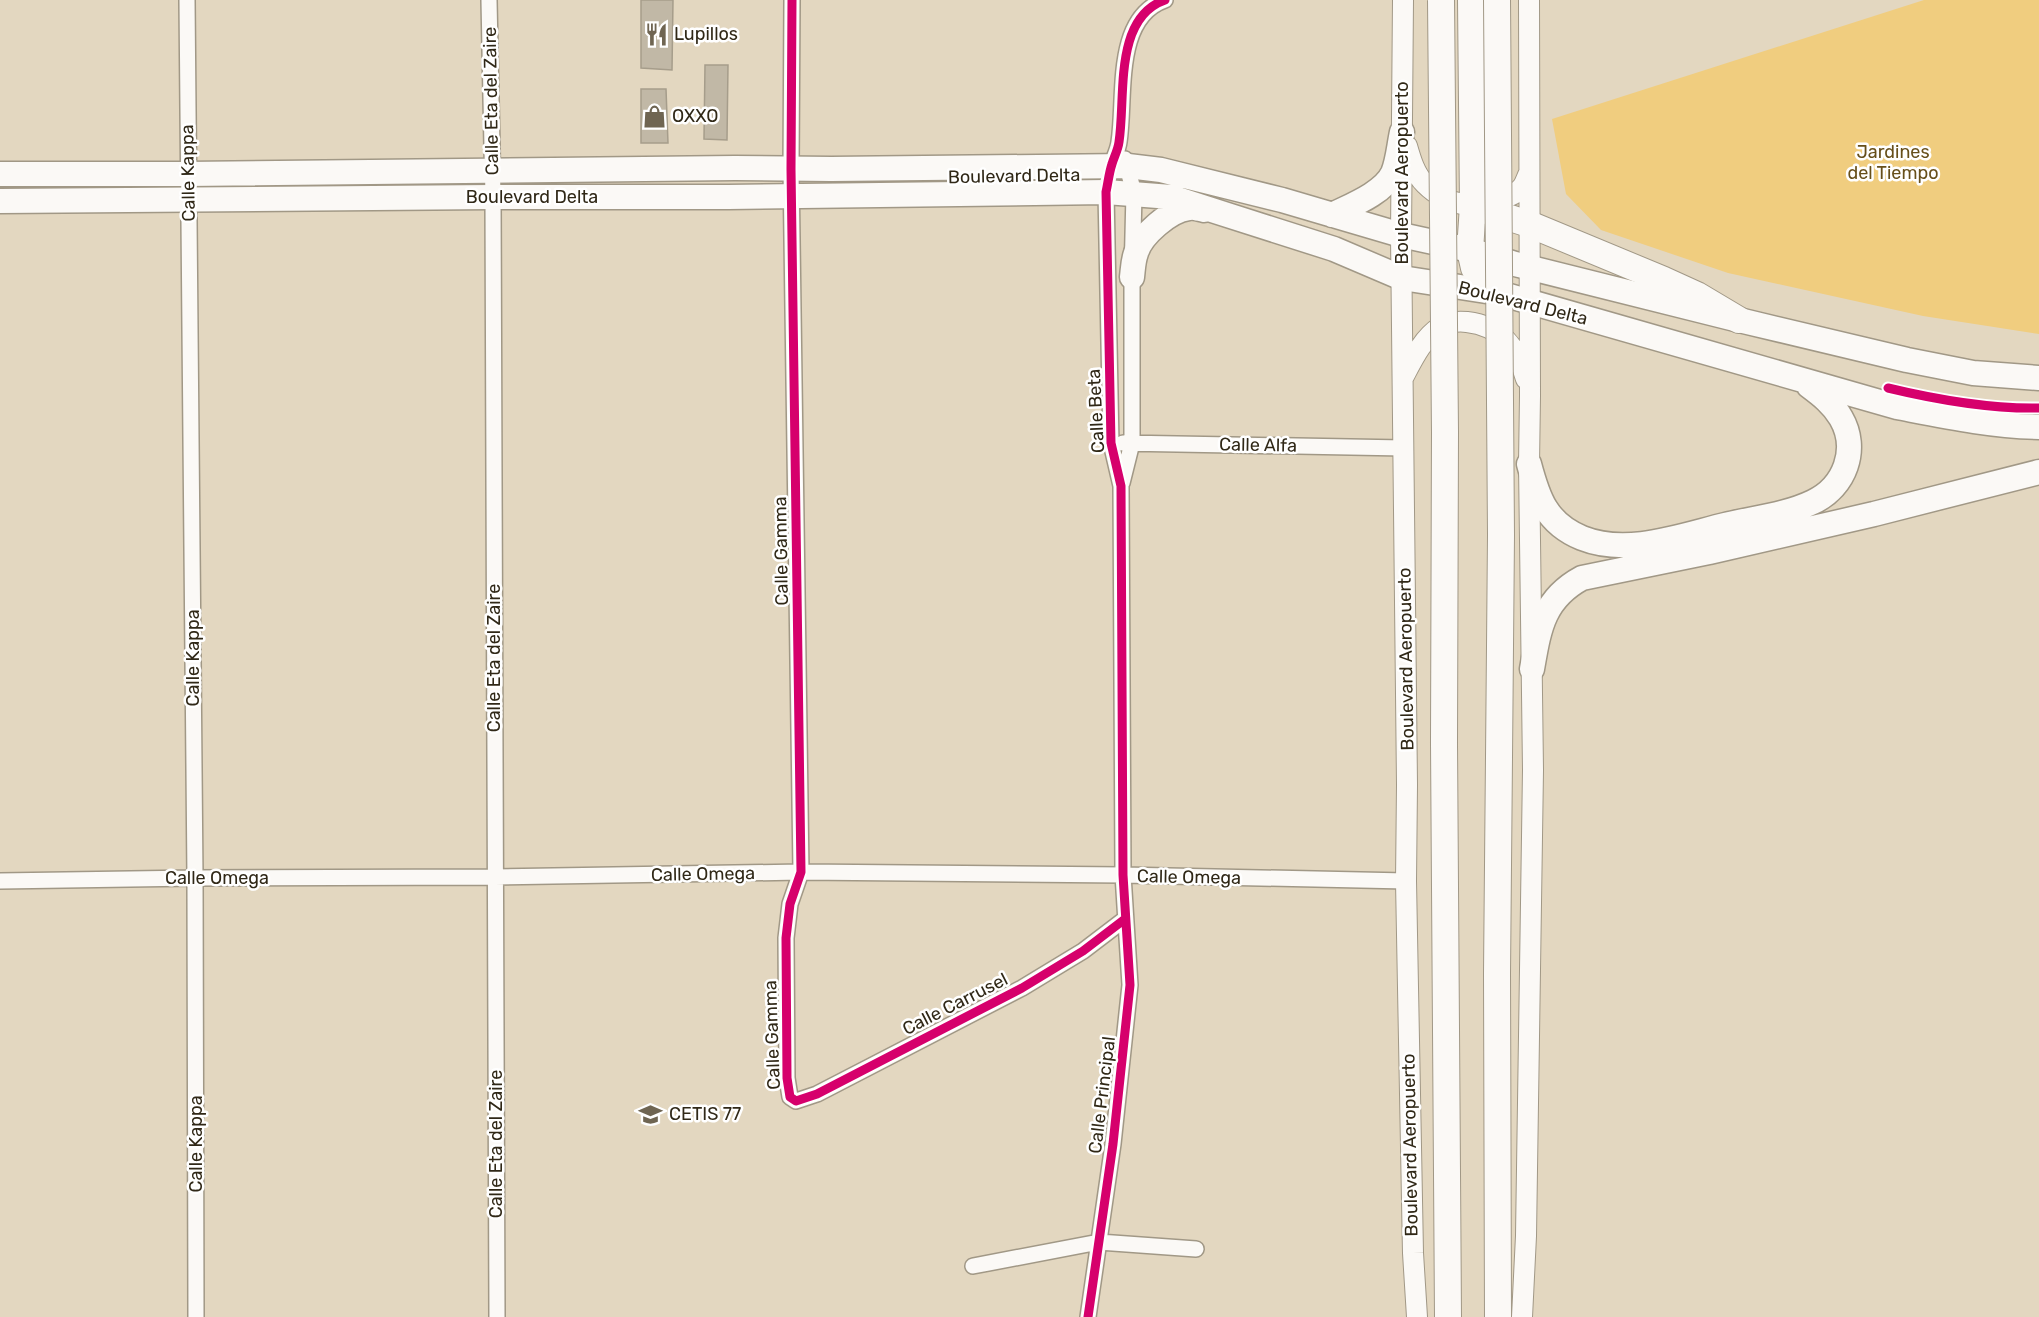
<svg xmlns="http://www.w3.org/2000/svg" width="2039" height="1317" viewBox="0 0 2039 1317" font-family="Rubik,sans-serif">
<rect width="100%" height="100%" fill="#e3d7c0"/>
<!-- green -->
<path fill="#f0cd7f" d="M 1924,0 L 2039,0 L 2039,334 L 1923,316 L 1728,273 L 1601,230 L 1566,194 L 1552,119 Z"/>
<!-- building -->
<path fill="#c1b8a6" stroke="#a69d8b" stroke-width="1.5" d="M 641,0 L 673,0 L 672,70 L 641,68 Z
M 705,65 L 728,65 L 727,140 L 704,139 Z
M 641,89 L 666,89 L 668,143 L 641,143 Z"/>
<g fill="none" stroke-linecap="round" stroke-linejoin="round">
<defs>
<path id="minor" d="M 187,0 L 195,878 L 196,1317
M 489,0 L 493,197 L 497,1317
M 792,0 L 791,169 L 801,872 L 790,904 L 786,938 L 787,1078 L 790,1097 L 796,1101 L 817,1094 L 1022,988 L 1083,951 L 1125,919
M 1123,443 L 1404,448
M 1122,483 L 1132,443 L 1132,277 L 1134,193 L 1125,159
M 0,881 L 195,878 L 495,877 L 801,872 L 1123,875 L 1406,881
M 973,1266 L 1099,1242 L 1196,1249
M 1088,1317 L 1113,1144 L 1130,985 L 1123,875 L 1121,486 L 1111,443 L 1106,192 C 1108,183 1109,173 1112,164 C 1114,157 1118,150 1119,142 C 1126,97 1113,18 1165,0"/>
<path id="tertiary" d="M 1403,0 L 1401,235 L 1407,785 L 1406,881 L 1413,1253 L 1417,1317
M 1407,146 C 1411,160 1415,174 1425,184 C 1447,206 1480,212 1507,197 C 1513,195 1519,191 1523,186 C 1525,183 1527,177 1529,173
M 1404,376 C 1413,359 1423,338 1440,327 C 1448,322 1458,321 1467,322 C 1501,326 1517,347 1526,379
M 1522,1317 L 1526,1236 L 1533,770 L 1529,464 L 1530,396 L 1529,0"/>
<path id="primary" d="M 0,174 L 187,174 L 735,168 L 831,169 L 1128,166 L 1161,170 L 1282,200 L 1401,235 L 1470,250 L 1515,264 L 1739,320 L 1907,360 L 1973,373 L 2039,378
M 0,201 L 493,197 L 728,197 L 1106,192 L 1171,197 L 1334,249 L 1402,278 L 1499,293 L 1897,407 C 1944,416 1991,426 2039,427
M 1332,215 C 1350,206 1384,193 1393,173 C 1398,161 1399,146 1402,132
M 1132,277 C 1133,269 1133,261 1136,253 C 1141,235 1170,210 1189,208 C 1193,207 1199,209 1204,210
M 1529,464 C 1538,498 1546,523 1582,538 C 1627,556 1680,536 1725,525 C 1754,518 1786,515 1813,502 C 1845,487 1859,449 1841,418 C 1833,404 1821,395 1809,386
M 1532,669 C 1539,629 1543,599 1582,578 L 1709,552 L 1874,514 L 2039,472"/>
<path id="trunk" d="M 1471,0 L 1473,206 L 1470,250 L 1474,268 L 1480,277 L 1499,293
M 1479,208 L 1529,224 L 1664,280 L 1697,295 L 1739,320
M 1444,743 L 1448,1317
M 1498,1317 L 1497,973 L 1499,757"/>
</defs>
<!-- minor casing -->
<use href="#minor" stroke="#a19886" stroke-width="18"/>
<!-- tertiary casing -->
<use href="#tertiary" stroke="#a19886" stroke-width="22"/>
<!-- primary casing -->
<use href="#primary" stroke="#a19886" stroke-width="27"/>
<!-- trunk casing -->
<use href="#trunk" stroke="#a19886" stroke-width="28"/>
<!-- minor -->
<use href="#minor" stroke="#fbf9f6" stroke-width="15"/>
<!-- tertiary -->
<use href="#tertiary" stroke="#fbf9f6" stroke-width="20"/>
<!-- primary -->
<use href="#primary" stroke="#fbf9f6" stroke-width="24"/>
<!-- trunk -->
<use href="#trunk" stroke="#fbf9f6" stroke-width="26"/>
<defs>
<path id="trunk-bridge" d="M 1441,0 L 1445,432 L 1444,743
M 1497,0 L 1501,535 L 1499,757"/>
</defs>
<!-- trunk-bridge casing -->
<use href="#trunk-bridge" stroke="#a19886" stroke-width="28" stroke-linecap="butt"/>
<!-- trunk-bridge -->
<use href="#trunk-bridge" stroke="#fbf9f6" stroke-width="26"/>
<defs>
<path id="cycleway" d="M 792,0 L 791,169 L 801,872 L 790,904 L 786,938 L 787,1078 L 790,1097 L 796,1101 L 817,1094 L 1022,988 L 1083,951 L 1125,919
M 1888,388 C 1938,400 1988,409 2039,408
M 1088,1317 L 1113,1144 L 1130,985 L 1123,875 L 1121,486 L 1111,443 L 1106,192 C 1108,183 1109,173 1112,164 C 1114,157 1118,150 1119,142 C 1126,97 1113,18 1165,0"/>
</defs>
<!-- cycleway casing -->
<use href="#cycleway" stroke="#fff" stroke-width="13"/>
<!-- cycleway -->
<use href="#cycleway" stroke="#d6006c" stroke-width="9"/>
</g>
<!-- icons -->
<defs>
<symbol id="restaurant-bare" viewBox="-9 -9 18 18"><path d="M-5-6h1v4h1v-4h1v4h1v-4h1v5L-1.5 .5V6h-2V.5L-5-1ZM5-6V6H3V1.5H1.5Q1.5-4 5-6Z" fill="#6f6552" stroke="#fff" stroke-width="2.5" paint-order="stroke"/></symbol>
<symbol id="shop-bare" viewBox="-9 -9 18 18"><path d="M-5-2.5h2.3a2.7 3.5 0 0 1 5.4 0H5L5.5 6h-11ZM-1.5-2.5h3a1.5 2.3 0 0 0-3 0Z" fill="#6f6552" stroke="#fff" stroke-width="2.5" paint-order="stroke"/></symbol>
<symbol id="school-bare" viewBox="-9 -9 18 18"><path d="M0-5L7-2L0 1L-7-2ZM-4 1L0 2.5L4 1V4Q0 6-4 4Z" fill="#6f6552" stroke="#fff" stroke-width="2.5" paint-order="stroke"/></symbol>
</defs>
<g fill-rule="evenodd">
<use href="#restaurant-bare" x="640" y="18" width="33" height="33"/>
<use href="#shop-bare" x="638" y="100" width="33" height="33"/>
<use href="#school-bare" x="634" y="1098" width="33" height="33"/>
</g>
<g text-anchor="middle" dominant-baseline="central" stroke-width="5" stroke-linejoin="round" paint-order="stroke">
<!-- poi labels -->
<g font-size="18" fill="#302817" stroke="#fff" text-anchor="start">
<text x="674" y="34">Lupillos</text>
<text x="672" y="116">OXXO</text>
<text x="669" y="1114">CETIS 77</text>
</g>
<!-- street labels -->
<g font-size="18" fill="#302817" stroke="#fff">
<text transform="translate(491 101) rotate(-91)">Calle Eta del Zaire</text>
<text transform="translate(188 173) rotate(-91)">Calle Kappa</text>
<text transform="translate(1402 173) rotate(-90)">Boulevard Aeropuerto</text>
<text transform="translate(1014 176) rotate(-1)">Boulevard Delta</text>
<text x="532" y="197">Boulevard Delta</text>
<text transform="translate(1523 303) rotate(14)">Boulevard Delta</text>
<text transform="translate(1096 411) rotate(-93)">Calle Beta</text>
<text transform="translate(1258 445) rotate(1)">Calle Alfa</text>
<text transform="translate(781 551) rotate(-91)">Calle Gamma</text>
<text transform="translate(193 658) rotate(-90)">Calle Kappa</text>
<text transform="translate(494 658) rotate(-90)">Calle Eta del Zaire</text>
<text transform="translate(1406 659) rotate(-91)">Boulevard Aeropuerto</text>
<text transform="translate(703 874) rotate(-1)">Calle Omega</text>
<text transform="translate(1189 877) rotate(1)">Calle Omega</text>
<text x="217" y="878">Calle Omega</text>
<text transform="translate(955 1004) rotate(-27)">Calle Carrusel</text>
<text transform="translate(772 1035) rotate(-92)">Calle Gamma</text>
<text transform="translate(1102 1095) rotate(-83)">Calle Principal</text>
<text transform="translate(196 1144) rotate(-90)">Calle Kappa</text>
<text transform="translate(496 1144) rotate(-90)">Calle Eta del Zaire</text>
<text transform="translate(1410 1145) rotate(-91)">Boulevard Aeropuerto</text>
</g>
<!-- park labels -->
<g font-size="18" fill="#674f1a" stroke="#fff">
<text x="1893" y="152">Jardines<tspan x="1893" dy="21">del Tiempo</tspan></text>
</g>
</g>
</svg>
